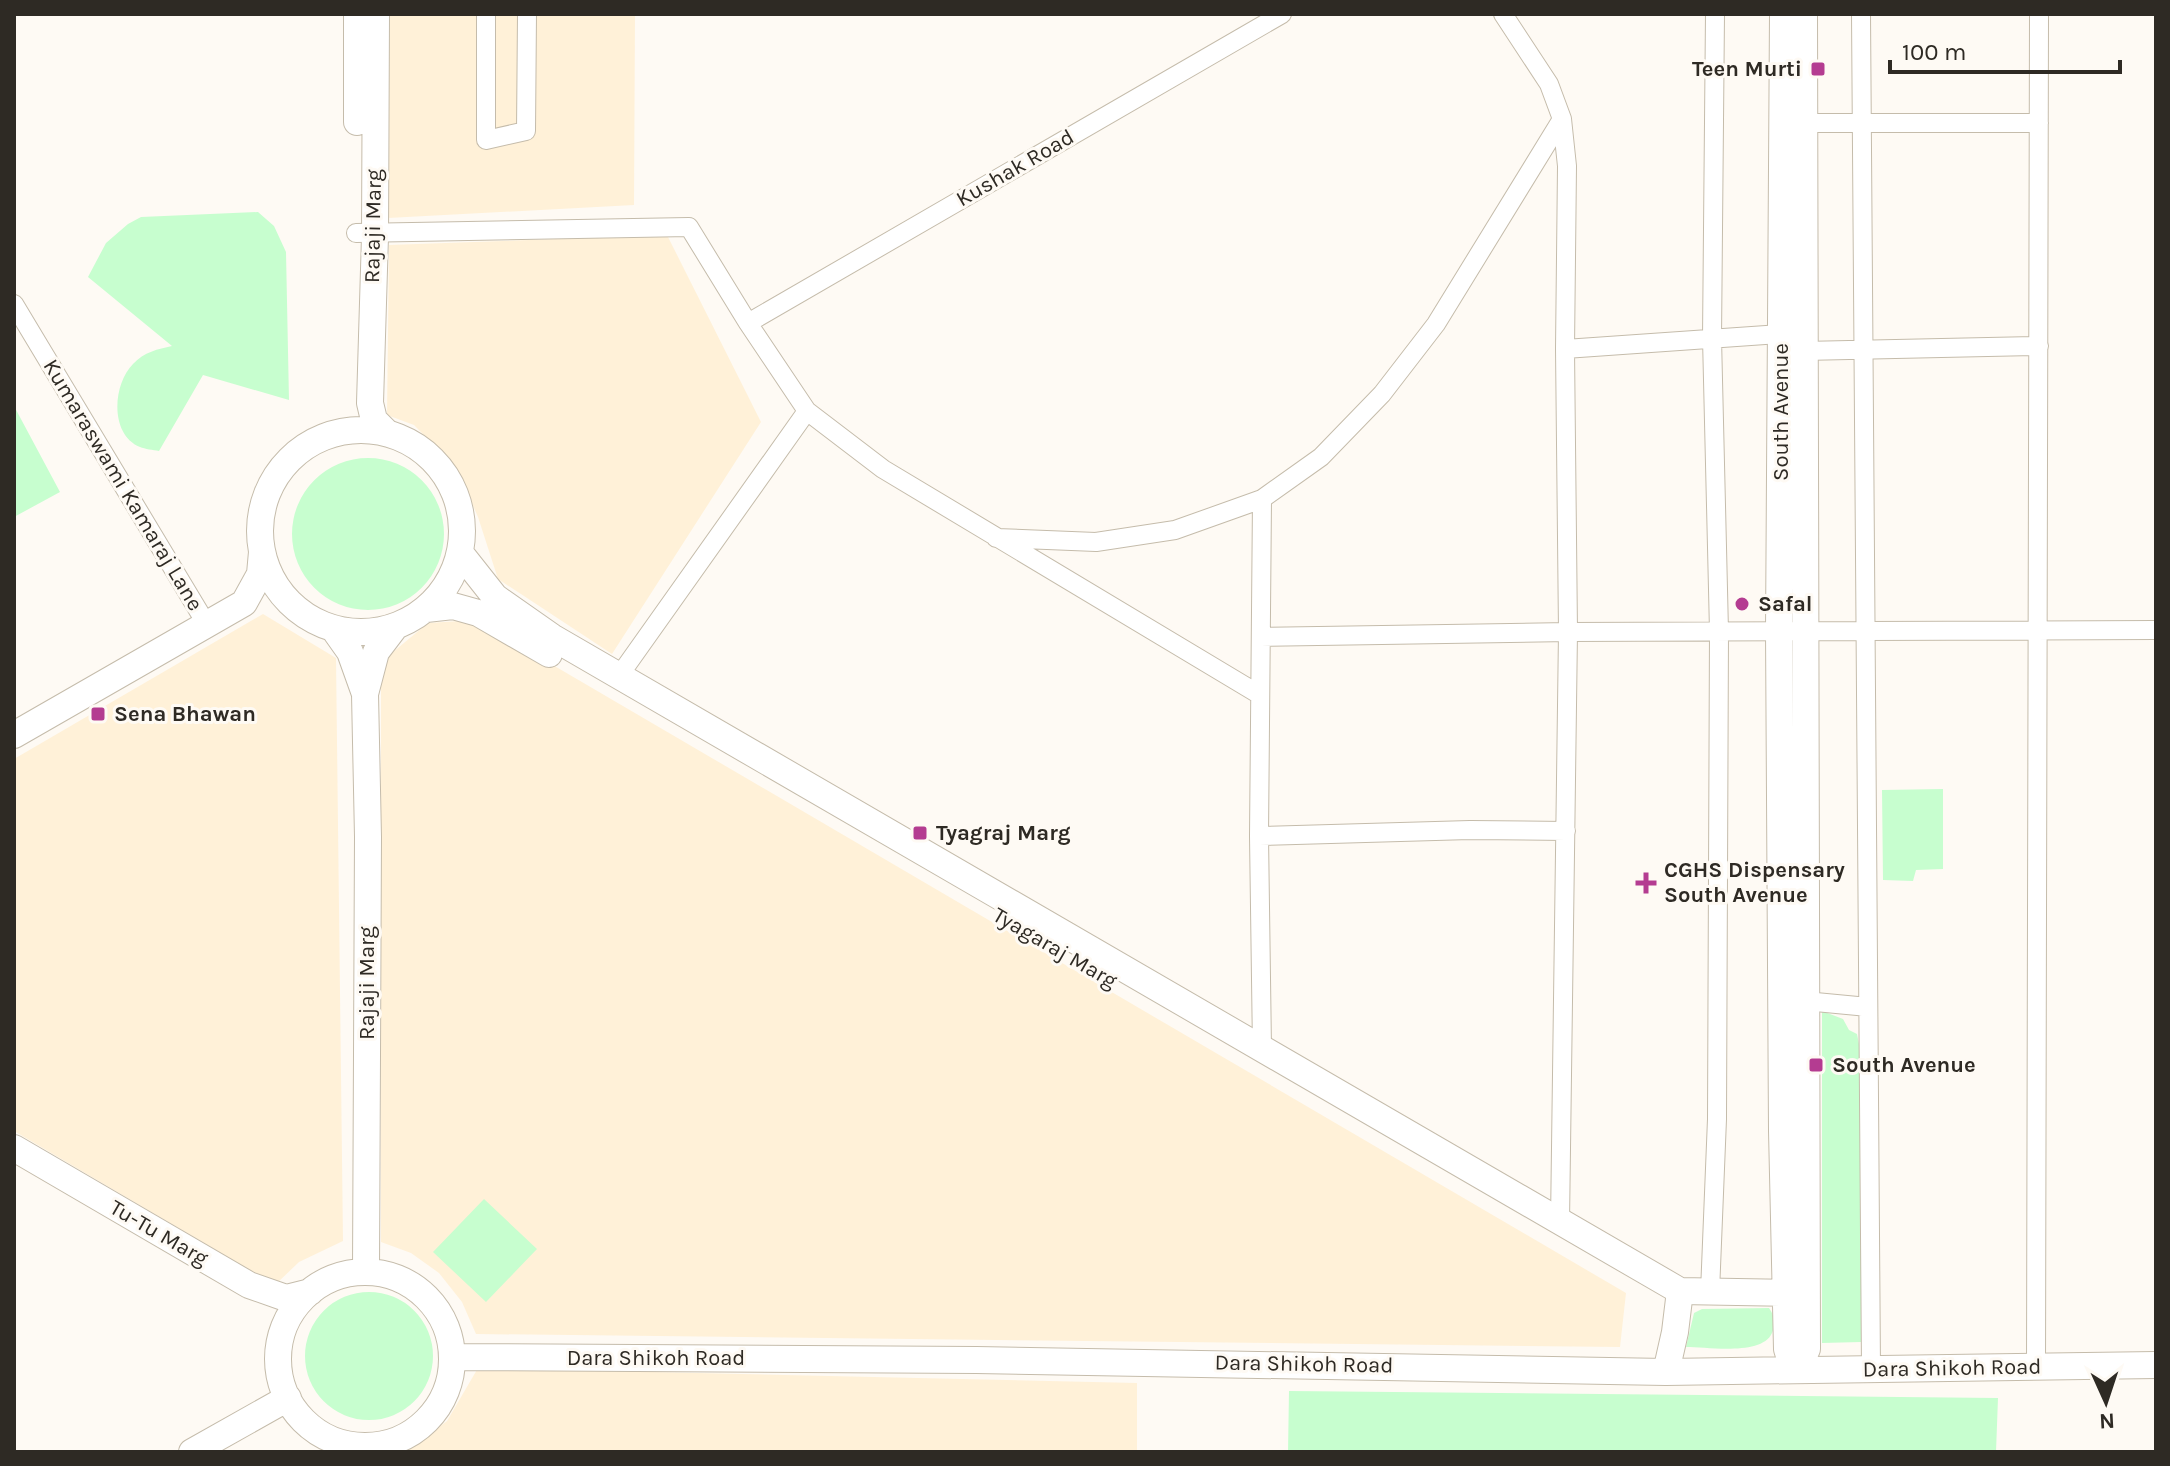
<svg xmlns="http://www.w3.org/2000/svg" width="2170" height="1466" viewBox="0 0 2170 1466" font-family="Karla,sans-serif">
<rect width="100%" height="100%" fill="#fefaf4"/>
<!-- built -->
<path fill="#fff1d8" d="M 388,14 L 635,14 L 634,205 L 388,218 Z
M 667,235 L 761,422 L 612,654 L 498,579 L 478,517 L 457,469 L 414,425 L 387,415 L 389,245 Z
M 263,614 L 336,658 L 343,1241 L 299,1262 L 275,1285 L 14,1131 L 14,759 Z
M 476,620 L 1626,1293 L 1620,1347 L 476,1334 L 462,1302 L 439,1273 L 411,1253 L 381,1242 L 381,662 L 428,623 Z
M 478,1368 L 1137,1383 L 1137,1452 L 406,1452 L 447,1421 Z"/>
<!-- green -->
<path fill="#c7fecf" d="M 258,212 L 274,226 L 286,252 L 289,400 L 203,375 L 159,451 C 153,450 145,449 140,447 C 109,434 113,384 133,364 C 144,352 158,349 172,346 L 88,277 L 106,243 L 128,224 L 141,217 Z
M 14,406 L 60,492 L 14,517 Z
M292 534a76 76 0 1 1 152 0a76 76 0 1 1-152 0Z
M 1943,789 L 1943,869 L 1916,870 L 1913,881 L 1883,880 L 1882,790 Z
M 1822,1011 L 1843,1019 L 1849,1030 L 1857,1034 L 1859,1044 L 1863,1262 L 1861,1342 L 1822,1343 Z
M 484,1199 L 537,1249 L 486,1302 L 433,1252 Z
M305 1356a64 64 0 1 1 128 0a64 64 0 1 1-128 0Z
M 1769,1308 C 1775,1317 1776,1323 1772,1333 C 1762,1356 1708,1347 1686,1347 L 1694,1313 L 1702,1309 Z
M 1289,1391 L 1998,1398 L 1996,1452 L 1288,1452 Z"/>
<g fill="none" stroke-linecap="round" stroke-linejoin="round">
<defs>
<path id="street" d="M 486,14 L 486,140 L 526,131 L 527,14
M 1503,14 L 1549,84 L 1562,119 L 1567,166 L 1565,349 L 1568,632 L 1560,1222
M 1861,14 L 1871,1369
M 1803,123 L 2039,123
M 356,233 L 689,227 L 748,323 L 807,411 L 883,469 L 1260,695
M 14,304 L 207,625
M 748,323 L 1282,14
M 1565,349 L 1781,334
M 1803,351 L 2039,346
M 1262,499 L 1259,836 L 1262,1049
M 996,538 L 1096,542 L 1175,530 L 1262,499 L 1321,457 L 1382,394 L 1436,324 L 1562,119
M 1261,637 L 1568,632 L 2156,630
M 619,676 L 807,411
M 1259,836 L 1470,830 L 1566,831
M 1805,1001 L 1868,1007
M 1710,1292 L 1717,1119 L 1719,631 L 1712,338 L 1715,14
M 2036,1367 L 2039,14"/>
<path id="secondary" d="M 357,14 L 357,122
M 376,14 L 375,236 L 370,403 L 374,420 L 387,433
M 1783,14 L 1779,631 L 1782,1131 L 1787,1349 L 1790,1359 L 1797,1370 L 1807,1349 L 1804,14
M260 531a101 101 0 1 1 202 0a101 101 0 1 1-202 0Z
M 461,554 L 495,597 L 552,637 L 1680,1291 L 1800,1293
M 426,609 L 453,606 L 478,613 L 549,654
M 333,628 L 350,652 L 365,694
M 14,735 L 244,603 L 260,574 L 262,552
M 14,1148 L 249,1285 L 286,1298 L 310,1292
M 366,1272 L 368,837 L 365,694 L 376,652 L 395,627
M278 1359a87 87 0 1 1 174 0a87 87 0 1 1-174 0Z
M 453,1357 L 976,1360 L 1666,1372 L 2156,1365
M 1666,1372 L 1675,1332 L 1680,1291
M 192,1452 L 288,1398"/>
</defs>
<!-- street casing -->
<use href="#street" stroke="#c5bcab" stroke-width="20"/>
<!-- secondary casing -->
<use href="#secondary" stroke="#c5bcab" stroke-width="28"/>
<!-- street -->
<use href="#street" stroke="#fff" stroke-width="18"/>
<!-- secondary -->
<use href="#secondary" stroke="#fff" stroke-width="26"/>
</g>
<!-- markers -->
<g fill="#b43c91" stroke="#fefaf4" stroke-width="3">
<rect x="1810" y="61" width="16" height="16" rx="4"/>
<circle cx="1742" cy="604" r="8"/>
<rect x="90" y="706" width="16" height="16" rx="4"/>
<rect x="912" y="825" width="16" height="16" rx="4"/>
<path d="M1642 871h8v8h8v8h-8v8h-8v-8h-8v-8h8z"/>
<rect x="1808" y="1057" width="16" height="16" rx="4"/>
</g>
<g text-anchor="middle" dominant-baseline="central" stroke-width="6" stroke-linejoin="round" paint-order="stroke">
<!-- poi labels -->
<g font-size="22" font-weight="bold" fill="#2e2a24" stroke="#fefaf4" text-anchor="start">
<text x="1802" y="69" text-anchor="end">Teen Murti</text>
<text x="1758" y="604">Safal</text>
<text x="114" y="714">Sena Bhawan</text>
<text x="936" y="833">Tyagraj Marg</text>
<text x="1664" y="870">CGHS Dispensary<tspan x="1664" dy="25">South Avenue</tspan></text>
<text x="1832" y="1065">South Avenue</text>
</g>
<!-- street labels -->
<g font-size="22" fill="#2e2a24" stroke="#fefaf4">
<text transform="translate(1015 168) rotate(-30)">Kushak Road</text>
<text transform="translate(373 226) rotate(-89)">Rajaji Marg</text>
<text transform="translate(1781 412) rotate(-90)">South Avenue</text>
<text transform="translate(123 485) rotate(59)">Kumaraswami Kamaraj Lane</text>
<text transform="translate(1055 948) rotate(30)">Tyagaraj Marg</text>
<text transform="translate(367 983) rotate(-90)">Rajaji Marg</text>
<text transform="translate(159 1233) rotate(30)">Tu-Tu Marg</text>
<text x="656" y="1358">Dara Shikoh Road</text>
<text transform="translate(1304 1364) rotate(1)">Dara Shikoh Road</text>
<text transform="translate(1952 1368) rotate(-1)">Dara Shikoh Road</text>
</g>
</g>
<!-- border -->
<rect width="2170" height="1466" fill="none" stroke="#2e2a24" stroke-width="32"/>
<!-- north arrow -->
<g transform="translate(2106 1402) rotate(177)" stroke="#fefaf4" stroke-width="6" paint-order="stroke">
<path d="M0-6L14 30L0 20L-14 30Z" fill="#2e2a24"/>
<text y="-12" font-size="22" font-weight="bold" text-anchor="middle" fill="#2e2a24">N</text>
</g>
<!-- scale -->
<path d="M1890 60v12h230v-12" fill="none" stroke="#2e2a24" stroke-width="4"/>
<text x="1902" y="60" font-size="24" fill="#2e2a24" stroke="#fefaf4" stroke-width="6" paint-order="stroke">100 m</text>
</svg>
